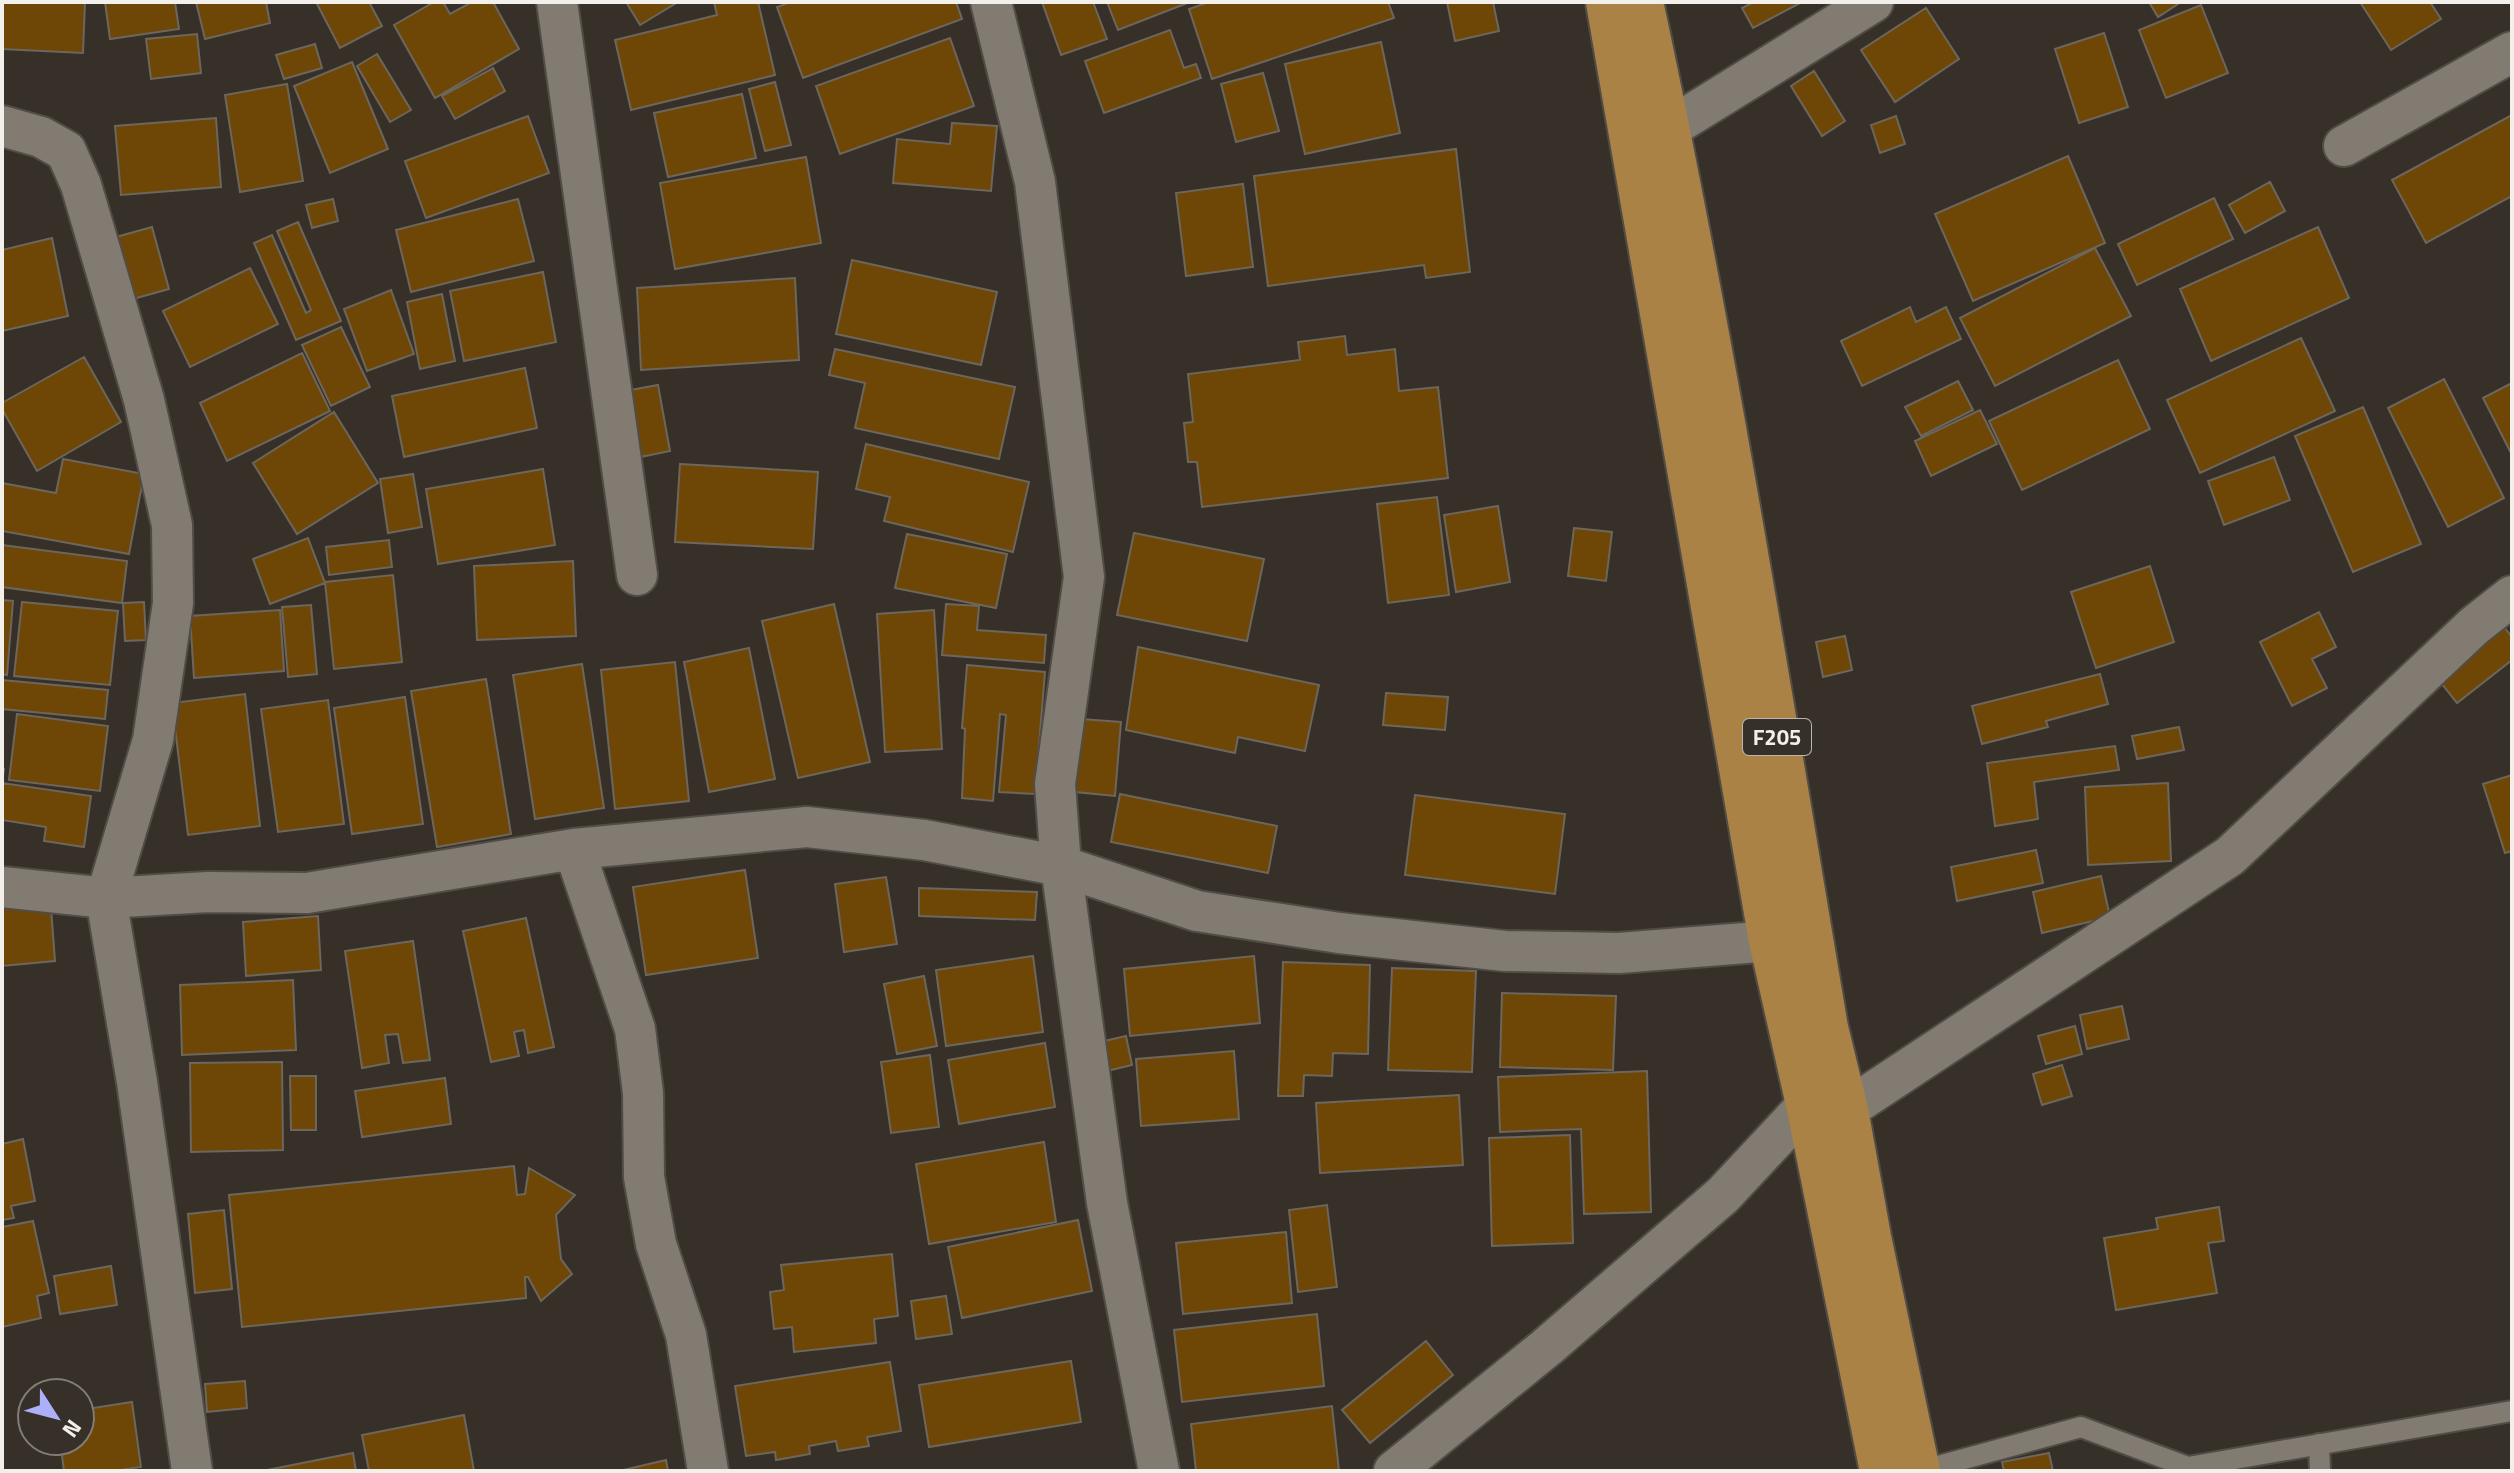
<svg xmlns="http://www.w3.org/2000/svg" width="2514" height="1473" viewBox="0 0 2514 1473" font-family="'Titillium Web',sans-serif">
<rect width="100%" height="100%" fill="#363029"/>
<!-- building -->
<path fill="#6e4706" stroke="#6c665d" stroke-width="2" d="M 2,2 L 85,2 L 83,53 L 2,49 Z
M 105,2 L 175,2 L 179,29 L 110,39 Z
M 196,2 L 266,2 L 270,23 L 205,39 Z
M 316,2 L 369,2 L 382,26 L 340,48 Z
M 434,2 L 443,2 L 450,14 L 472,2 L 493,2 L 519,49 L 435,98 L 394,25 Z
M 626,2 L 678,2 L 640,25 Z
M 714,2 L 758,2 L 775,75 L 631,110 L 615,40 L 717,15 Z
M 791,2 L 956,2 L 962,19 L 803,78 L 777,7 Z
M 1042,2 L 1093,2 L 1107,39 L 1061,55 Z
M 1107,2 L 1190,2 L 1118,30 Z
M 1209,2 L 1388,2 L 1394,18 L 1212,79 L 1189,9 Z
M 1447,2 L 1493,2 L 1499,31 L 1455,41 Z
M 1754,2 L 1802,2 L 1753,28 L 1742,8 Z
M 2149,2 L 2181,2 L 2158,17 Z
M 2360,2 L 2430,2 L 2441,19 L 2391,50 Z
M 2201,5 L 2228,73 L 2166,98 L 2139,30 Z
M 1926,8 L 1959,59 L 1895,102 L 1861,50 Z
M 1170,30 L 1184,68 L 1196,64 L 1201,78 L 1104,113 L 1085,61 Z
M 2104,33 L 2128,107 L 2079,123 L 2055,49 Z
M 197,34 L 201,73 L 151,79 L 146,39 Z
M 950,38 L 974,106 L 840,154 L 816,86 Z
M 1381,42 L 1400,133 L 1305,154 L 1285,64 Z
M 315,44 L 322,68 L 284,79 L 276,55 Z
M 377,54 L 411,110 L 390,122 L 357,66 Z
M 352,62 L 388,149 L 330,173 L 294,86 Z
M 493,68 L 505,91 L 455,119 L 442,96 Z
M 1814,71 L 1845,121 L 1822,136 L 1791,86 Z
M 1263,73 L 1279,131 L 1236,142 L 1221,84 Z
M 775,82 L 791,145 L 765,151 L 749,89 Z
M 287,84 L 303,181 L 240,192 L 225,95 Z
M 742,94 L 756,158 L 668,177 L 654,113 Z
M 2512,115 L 2512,196 L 2426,243 L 2392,180 Z
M 528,116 L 549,173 L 426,218 L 405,161 Z
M 1896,116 L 1905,144 L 1880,153 L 1871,125 Z
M 216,118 L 221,187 L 121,195 L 115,126 Z
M 952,123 L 997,126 L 991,191 L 893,183 L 897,139 L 950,144 Z
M 1456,149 L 1470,272 L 1426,278 L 1424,265 L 1268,286 L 1254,176 Z
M 2068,156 L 2105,243 L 1973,301 L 1935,214 Z
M 806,157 L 821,243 L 675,269 L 660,183 Z
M 2270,182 L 2285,211 L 2245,233 L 2229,205 Z
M 1243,184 L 1253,267 L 1186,276 L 1176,193 Z
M 2214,198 L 2233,239 L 2137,285 L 2118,244 Z
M 333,199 L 338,221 L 312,228 L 306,205 Z
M 518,199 L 534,261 L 411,292 L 396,230 Z
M 298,222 L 341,321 L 296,340 L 254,243 L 272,235 L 306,313 L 311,310 L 277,231 Z
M 152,227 L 169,289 L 133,299 L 116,237 Z
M 2318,227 L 2349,298 L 2211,361 L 2180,289 Z
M 52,238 L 68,316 L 2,331 L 2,250 Z
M 2095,248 L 2131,316 L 1995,386 L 1960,318 Z
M 852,260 L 997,292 L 981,365 L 836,334 Z
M 250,268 L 278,324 L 190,367 L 163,311 Z
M 543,272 L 556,342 L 464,361 L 450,291 Z
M 795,278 L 799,360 L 641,370 L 637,288 Z
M 391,290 L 414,354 L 367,371 L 344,309 Z
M 442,294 L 455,361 L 420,369 L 407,302 Z
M 1910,307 L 1916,322 L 1946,307 L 1961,339 L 1862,386 L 1841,341 Z
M 341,327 L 370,387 L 331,406 L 302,345 Z
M 1345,336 L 1347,355 L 1395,349 L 1399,391 L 1438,387 L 1448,478 L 1202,507 L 1197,462 L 1188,462 L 1184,423 L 1193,422 L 1188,374 L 1300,360 L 1298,342 Z
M 2301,338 L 2335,411 L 2200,473 L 2167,400 Z
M 835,349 L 1015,387 L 999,459 L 855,428 L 865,383 L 829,375 Z
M 302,353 L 330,411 L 227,461 L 200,403 Z
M 84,357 L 121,422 L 37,471 L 2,409 L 2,403 Z
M 2118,360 L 2150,429 L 2022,490 L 1989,421 Z
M 525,368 L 537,428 L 404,457 L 392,396 Z
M 2444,379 L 2504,498 L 2448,527 L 2388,408 Z
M 1958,381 L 1973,410 L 1921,436 L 1905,407 Z
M 2512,383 L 2512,455 L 2483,398 Z
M 658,385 L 670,451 L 626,460 L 614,393 Z
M 2363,407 L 2421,544 L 2353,572 L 2295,436 Z
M 1980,410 L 1997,444 L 1931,476 L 1915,441 Z
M 334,412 L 378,483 L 297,534 L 253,463 Z
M 866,444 L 1029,482 L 1013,552 L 884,521 L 890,497 L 856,489 Z
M 2274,457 L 2290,500 L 2224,525 L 2208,481 Z
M 63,459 L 144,474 L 129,554 L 2,531 L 2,483 L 56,493 Z
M 680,464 L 818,472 L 813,549 L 675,542 Z
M 543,469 L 555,545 L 438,564 L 426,489 Z
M 413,474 L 422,527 L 388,533 L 380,479 Z
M 1437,497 L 1449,595 L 1388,603 L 1377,504 Z
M 1498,506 L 1510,582 L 1456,592 L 1444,515 Z
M 1574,528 L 1612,532 L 1606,581 L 1568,576 Z
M 1134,533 L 1264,559 L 1247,641 L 1117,615 Z
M 907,534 L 1007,554 L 996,608 L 895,588 Z
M 308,538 L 325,583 L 270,604 L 253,559 Z
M 389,540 L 392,567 L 329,575 L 326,547 Z
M 2,545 L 127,561 L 122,603 L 2,587 Z
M 573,561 L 576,636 L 477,640 L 474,566 Z
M 2150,566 L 2174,642 L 2096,668 L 2071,592 Z
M 393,575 L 402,662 L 334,669 L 325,582 Z
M 2,600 L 13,601 L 7,675 L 2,674 Z
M 22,602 L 118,611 L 110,685 L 14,676 Z
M 144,602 L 146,640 L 125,641 L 123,603 Z
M 834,604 L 870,762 L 798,778 L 762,621 Z
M 946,604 L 979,606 L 977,630 L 1046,635 L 1044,663 L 942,655 Z
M 311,605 L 317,674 L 288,677 L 282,607 Z
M 280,610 L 284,671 L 194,678 L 190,616 Z
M 934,610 L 942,749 L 885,752 L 877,614 Z
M 2319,612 L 2336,647 L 2312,659 L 2327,688 L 2292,706 L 2260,642 Z
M 2500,622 L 2512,637 L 2512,660 L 2457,703 L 2434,674 Z
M 1845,636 L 1852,670 L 1823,677 L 1816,642 Z
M 1138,647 L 1319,685 L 1305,751 L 1238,737 L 1235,753 L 1126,730 Z
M 749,648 L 775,779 L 709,792 L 684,662 Z
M 675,662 L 689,801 L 615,809 L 601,670 Z
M 582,664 L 604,808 L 535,819 L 513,675 Z
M 967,665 L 1045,672 L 1035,794 L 999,792 L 1006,715 L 1000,714 L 993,801 L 962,798 L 965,729 L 962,728 Z
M 2100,674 L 2108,704 L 2046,721 L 2048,727 L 1982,744 L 1972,706 Z
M 486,679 L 511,834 L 437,847 L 411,691 Z
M 2,680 L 108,690 L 105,719 L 2,709 Z
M 1386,693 L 1448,697 L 1445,730 L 1383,725 Z
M 245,694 L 260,826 L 188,835 L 172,703 Z
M 405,697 L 423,824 L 352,834 L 334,708 Z
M 328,700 L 344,824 L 278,832 L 261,709 Z
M 17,714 L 108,726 L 100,791 L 9,780 Z
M 1081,719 L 1121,722 L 1115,796 L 1075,792 Z
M 2179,727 L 2184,750 L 2137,759 L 2132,736 Z
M 2115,746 L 2119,770 L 2034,782 L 2038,819 L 1995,826 L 1987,763 Z
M 2,769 L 4,769 L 2,783 L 91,796 L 84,847 L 44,841 L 46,827 L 2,820 Z
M 2512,775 L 2512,851 L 2505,853 L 2483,784 Z
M 2168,783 L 2171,861 L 2088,865 L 2085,787 Z
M 1120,794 L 1277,826 L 1268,873 L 1111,842 Z
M 1415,795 L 1565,814 L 1555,894 L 1405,875 Z
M 2036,850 L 2043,883 L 1957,901 L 1951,867 Z
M 745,870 L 758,958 L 646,975 L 633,887 Z
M 2101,876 L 2110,917 L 2042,933 L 2033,892 Z
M 886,877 L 897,944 L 844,952 L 835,884 Z
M 919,888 L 1037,892 L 1035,920 L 919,916 Z
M 50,894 L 55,961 L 2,966 L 2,898 Z
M 318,916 L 321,970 L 246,976 L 243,922 Z
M 526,918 L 554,1047 L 528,1053 L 524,1030 L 514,1032 L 519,1056 L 491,1062 L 463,931 Z
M 413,941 L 430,1060 L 403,1063 L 398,1034 L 385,1035 L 389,1063 L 362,1068 L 345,951 Z
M 1033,956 L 1043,1032 L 946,1046 L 936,970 Z
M 1254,956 L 1260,1023 L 1130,1036 L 1124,969 Z
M 1283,962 L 1370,965 L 1368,1054 L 1333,1053 L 1332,1076 L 1304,1075 L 1303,1096 L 1278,1096 Z
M 1392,968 L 1476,971 L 1472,1072 L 1388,1070 Z
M 924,976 L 937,1046 L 897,1054 L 884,984 Z
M 293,980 L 296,1050 L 182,1055 L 180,985 Z
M 1502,993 L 1616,996 L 1613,1070 L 1500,1067 Z
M 2122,1006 L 2129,1039 L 2087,1049 L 2080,1015 Z
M 2075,1026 L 2082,1054 L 2046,1064 L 2038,1036 Z
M 1126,1036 L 1132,1065 L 1107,1071 L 1100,1042 Z
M 1045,1043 L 1055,1107 L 959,1124 L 948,1060 Z
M 1234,1051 L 1239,1119 L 1141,1126 L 1136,1059 Z
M 930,1055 L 939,1127 L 891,1133 L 881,1062 Z
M 282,1062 L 283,1150 L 191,1152 L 190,1063 Z
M 2062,1065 L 2072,1096 L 2042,1105 L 2033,1074 Z
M 1647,1071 L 1651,1212 L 1584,1214 L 1581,1129 L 1500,1132 L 1498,1077 Z
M 290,1076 L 316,1076 L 316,1130 L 291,1130 Z
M 445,1078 L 451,1124 L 362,1137 L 355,1091 Z
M 1459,1095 L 1463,1165 L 1320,1173 L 1316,1103 Z
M 1570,1135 L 1573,1243 L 1492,1246 L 1489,1138 Z
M 23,1139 L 35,1201 L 11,1206 L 14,1218 L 2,1220 L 2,1144 Z
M 1044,1142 L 1056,1222 L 929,1244 L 916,1164 Z
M 514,1166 L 517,1195 L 525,1194 L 529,1168 L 575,1195 L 556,1215 L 561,1259 L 572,1274 L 541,1301 L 528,1277 L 525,1277 L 526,1298 L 242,1327 L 229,1195 Z
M 1327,1205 L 1337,1287 L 1298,1292 L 1289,1210 Z
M 2219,1207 L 2224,1241 L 2208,1243 L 2217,1293 L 2116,1310 L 2104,1238 L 2158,1229 L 2156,1218 Z
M 224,1210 L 232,1289 L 195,1293 L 188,1214 Z
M 1078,1220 L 1092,1291 L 962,1318 L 948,1247 Z
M 33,1221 L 49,1293 L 37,1296 L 41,1318 L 2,1327 L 2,1227 Z
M 1286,1232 L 1292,1303 L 1183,1314 L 1176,1243 Z
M 892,1254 L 898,1316 L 874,1319 L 876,1343 L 794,1352 L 792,1327 L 774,1329 L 770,1292 L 784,1290 L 781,1265 Z
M 111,1266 L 117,1305 L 60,1314 L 54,1276 Z
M 946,1296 L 952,1334 L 916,1339 L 911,1301 Z
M 1317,1314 L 1324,1386 L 1182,1402 L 1174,1330 Z
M 1426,1341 L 1453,1375 L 1370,1443 L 1342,1410 Z
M 1071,1361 L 1081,1422 L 929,1447 L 919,1385 Z
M 890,1362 L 901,1431 L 867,1437 L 869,1446 L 838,1451 L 836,1441 L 809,1446 L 810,1454 L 776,1460 L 775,1452 L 746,1456 L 735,1386 Z
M 245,1381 L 247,1408 L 207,1412 L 205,1384 Z
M 132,1402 L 141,1467 L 114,1471 L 64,1471 L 60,1441 L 80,1441 L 80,1410 Z
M 1332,1406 L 1339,1471 L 1196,1471 L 1191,1424 Z
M 464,1415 L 474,1471 L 369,1471 L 362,1435 Z
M 353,1453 L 356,1471 L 262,1471 Z
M 2049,1453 L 2053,1471 L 2004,1471 L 2002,1462 Z
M 666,1460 L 668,1471 L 623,1471 L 623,1470 Z"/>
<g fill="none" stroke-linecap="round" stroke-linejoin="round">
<defs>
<path id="lane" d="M 2319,1444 L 2320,1471
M 2188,1467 L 2512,1411
M 1920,1471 L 2081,1427 L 2188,1467 L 2184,1471"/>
<path id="street" d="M 557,2 L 637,575
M 991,2 L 1035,182 L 1084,577 L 1055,784 L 1061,866 L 1107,1203 L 1159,1471
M 2,126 L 41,137 L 66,151 L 81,185 L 144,400 L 172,525 L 173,603 L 153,740 L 106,898 L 137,1082 L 192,1471
M 1668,129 L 1873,2
M 2344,146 L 2512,52
M 574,849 L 635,1029 L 643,1093 L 644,1177 L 656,1244 L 686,1335 L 708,1471
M 2,887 L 106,898 L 208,892 L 307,893 L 574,849 L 807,827 L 924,840 L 1061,866 L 1197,911 L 1339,933 L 1505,951 L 1619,953 L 1771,941
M 1846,1110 L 2230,856 L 2474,626 L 2512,596
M 1394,1471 L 1547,1347 L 1723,1195 L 1808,1104"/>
<path id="primary" d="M 1608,2 L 1771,941 L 1808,1104 L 1882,1471
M 1641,2 C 1714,342 1768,685 1826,1028 L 1846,1110 L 1869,1237 L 1918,1471"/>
</defs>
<!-- lane casing -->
<use href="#lane" stroke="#514c46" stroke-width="24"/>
<!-- street casing -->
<use href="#street" stroke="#514c46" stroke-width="44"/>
<!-- primary casing -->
<use href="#primary" stroke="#514c46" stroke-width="48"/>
<!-- lane -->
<use href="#lane" stroke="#827b72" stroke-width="20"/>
<!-- street -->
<use href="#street" stroke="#827b72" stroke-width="40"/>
<!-- primary -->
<use href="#primary" stroke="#aa8245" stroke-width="44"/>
</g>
<g text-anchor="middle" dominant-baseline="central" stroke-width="7" stroke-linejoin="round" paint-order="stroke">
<!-- shield labels -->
<rect fill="#363029" stroke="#bab6b0" stroke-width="2" x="1743" y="719" width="68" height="36" rx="6"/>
<g font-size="22" font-weight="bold" fill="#f3efea">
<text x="1777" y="737">F205</text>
</g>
</g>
<!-- border -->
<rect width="2514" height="1473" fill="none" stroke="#f3efea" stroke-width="8"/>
<!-- north arrow -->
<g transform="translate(56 1417) rotate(126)"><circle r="38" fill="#363029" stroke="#827c76" stroke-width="2"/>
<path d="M0-6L14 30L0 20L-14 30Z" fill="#adaffb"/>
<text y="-12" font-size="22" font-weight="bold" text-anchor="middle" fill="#f3efea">N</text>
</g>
</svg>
